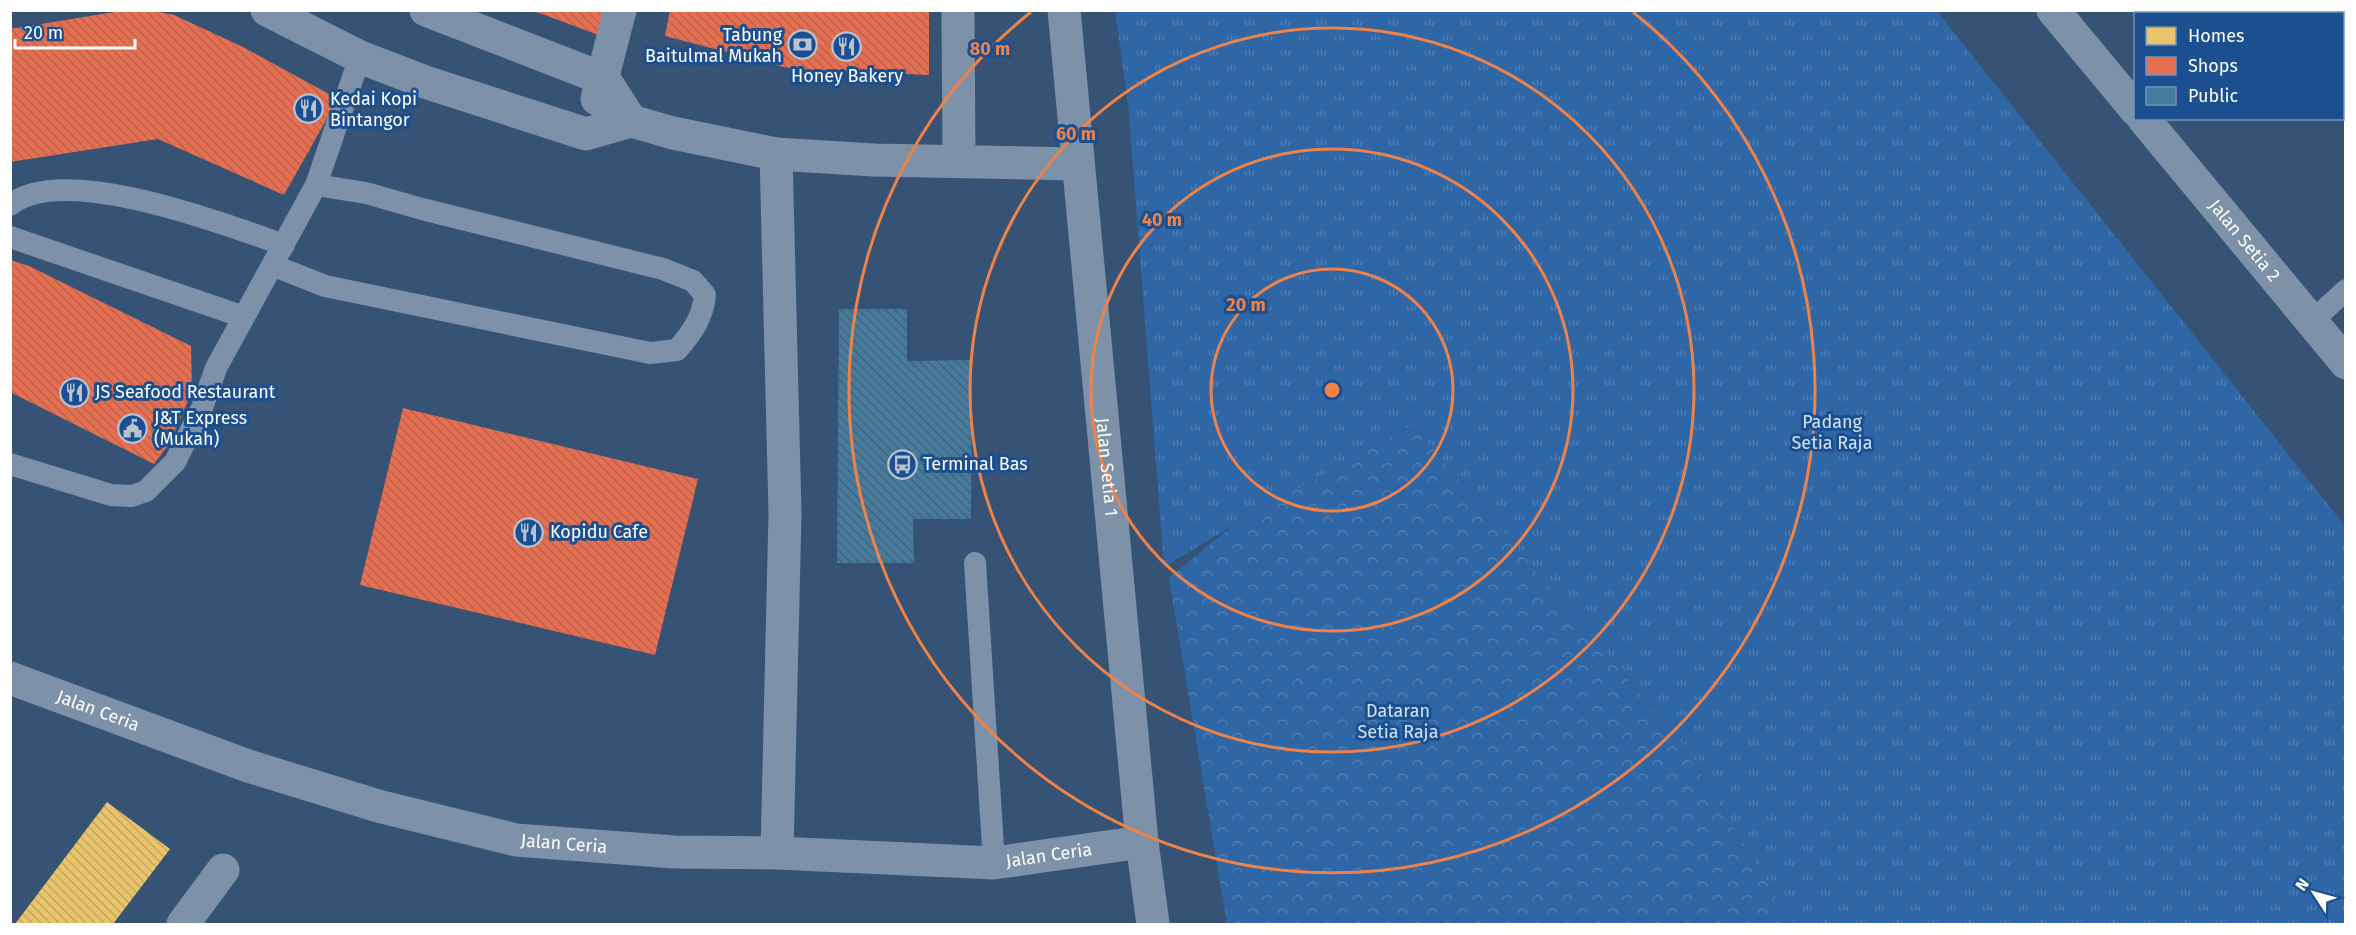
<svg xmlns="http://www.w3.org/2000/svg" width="2356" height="935" viewBox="0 0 2356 935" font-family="'Fira Sans',sans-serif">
<defs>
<pattern id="grass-tufts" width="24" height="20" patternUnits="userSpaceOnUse" patternTransform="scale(1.5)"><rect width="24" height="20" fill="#2f66a5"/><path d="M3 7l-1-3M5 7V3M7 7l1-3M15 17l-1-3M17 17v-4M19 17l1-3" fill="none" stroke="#4e7db2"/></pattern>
<pattern id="park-crowns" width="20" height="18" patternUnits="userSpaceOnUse" patternTransform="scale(1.5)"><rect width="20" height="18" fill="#2f66a5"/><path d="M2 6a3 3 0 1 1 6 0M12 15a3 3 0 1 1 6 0" fill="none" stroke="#4e7db2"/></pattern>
<pattern id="homes-back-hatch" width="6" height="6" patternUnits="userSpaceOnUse" patternTransform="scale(1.5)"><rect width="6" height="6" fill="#e9c46a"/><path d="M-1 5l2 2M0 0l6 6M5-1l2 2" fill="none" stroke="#c2a662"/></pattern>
<pattern id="shops-back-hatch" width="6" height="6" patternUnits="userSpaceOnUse" patternTransform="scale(1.5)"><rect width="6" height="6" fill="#e76f51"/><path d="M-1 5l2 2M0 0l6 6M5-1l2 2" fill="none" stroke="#b86450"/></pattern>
<pattern id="public-back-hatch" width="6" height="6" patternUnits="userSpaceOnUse" patternTransform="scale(1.5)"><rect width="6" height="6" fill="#457b9d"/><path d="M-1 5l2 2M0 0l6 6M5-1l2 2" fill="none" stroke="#486474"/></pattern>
</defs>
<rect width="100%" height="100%" fill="#365274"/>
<!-- grass -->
<path fill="url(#grass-tufts)" d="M 1115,11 L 1937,11 L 2345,526 L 2345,924 L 1793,924 L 1681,742 L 1413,425 L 1232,526 L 1164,567 L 1128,103 Z"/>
<!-- park -->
<path fill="url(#park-crowns)" d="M 1413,425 L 1681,742 L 1793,924 L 1227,924 L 1169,578 L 1232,526 Z"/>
<!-- homes -->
<path fill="url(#homes-back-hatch)" d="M 107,802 L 170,849 L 113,924 L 15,924 Z"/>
<!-- shops -->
<path fill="url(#shops-back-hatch)" d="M 127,10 L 150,10 L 174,15 L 243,47 L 338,99 L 284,195 L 158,139 L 10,162 L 10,29 Z
M 531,10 L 611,10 L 604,37 Z
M 670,10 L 929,10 L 929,75 L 792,69 L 665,36 Z
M 10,260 L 29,266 L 191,346 L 192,392 L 169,444 L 154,464 L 10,392 Z
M 403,408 L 698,479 L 655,655 L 360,585 Z"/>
<!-- public -->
<path fill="url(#public-back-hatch)" d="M 839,309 L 907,309 L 907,361 L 972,360 L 971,519 L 913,519 L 914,563 L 837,563 Z"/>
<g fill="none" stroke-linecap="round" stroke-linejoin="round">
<!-- service -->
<path stroke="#7d92a8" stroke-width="22" d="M 2259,10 L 2262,14
M 2342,58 L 2346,57
M 10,205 C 63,162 225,224 284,245
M 10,237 L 244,317
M 272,265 L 325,286 L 650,353 L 677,350 C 692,333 703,317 705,295 L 693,281 L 663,269 L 422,209 L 366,193 L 316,185
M 2311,322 L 2346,290
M 10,464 L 111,495 L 132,496 L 146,491 L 175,462 L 202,408 L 216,368 L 316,185 L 360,57
M 975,563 L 994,863"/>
<!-- minor -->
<g stroke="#7d92a8" stroke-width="33">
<path d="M 267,10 L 360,57 L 425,82 L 586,134 L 631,121 L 673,133 L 776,154 L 874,160 L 1077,164"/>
<path d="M 426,10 L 604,79 L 631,121"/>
<path d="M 958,10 L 959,161"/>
<path id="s1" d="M 1064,10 L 1142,842 L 1153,924"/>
<path d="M 597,99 L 620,10"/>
<path d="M 776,154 L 785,513 L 777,853"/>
<path id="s2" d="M 10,678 L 248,766 L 378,806 L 516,840 L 674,852 L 777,853 L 994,863 L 1142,842"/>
<path d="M 183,924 L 223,870"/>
</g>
<!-- tertiary -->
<g stroke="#7d92a8" stroke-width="33">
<path d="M 2053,10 L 2136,110"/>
<path id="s3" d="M 2143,118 L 2346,363"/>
</g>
</g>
<!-- distance rings -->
<g fill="none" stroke="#ee8249" stroke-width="3">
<circle cx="1332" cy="390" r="121"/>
<circle cx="1332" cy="390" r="241"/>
<circle cx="1332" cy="390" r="362"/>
<path d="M1633 12A483 483 0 1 1 1031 12"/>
</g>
<!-- icons -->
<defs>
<symbol id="bank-ring" viewBox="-11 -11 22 22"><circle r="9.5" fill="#1b4f8f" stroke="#b9c2ce" stroke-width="1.5"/><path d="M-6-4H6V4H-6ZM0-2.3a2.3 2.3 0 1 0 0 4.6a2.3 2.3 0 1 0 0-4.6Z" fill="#b9c2ce"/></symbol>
<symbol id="restaurant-ring" viewBox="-11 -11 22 22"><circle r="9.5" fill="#1b4f8f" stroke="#b9c2ce" stroke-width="1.5"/><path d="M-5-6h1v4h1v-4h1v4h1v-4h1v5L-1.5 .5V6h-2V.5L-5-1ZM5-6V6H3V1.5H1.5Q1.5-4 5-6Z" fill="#b9c2ce"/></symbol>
<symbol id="civic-ring" viewBox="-11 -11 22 22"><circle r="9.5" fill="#1b4f8f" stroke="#b9c2ce" stroke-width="1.5"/><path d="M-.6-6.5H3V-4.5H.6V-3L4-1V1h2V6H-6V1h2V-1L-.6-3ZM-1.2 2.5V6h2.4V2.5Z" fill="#b9c2ce"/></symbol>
<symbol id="bus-ring" viewBox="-11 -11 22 22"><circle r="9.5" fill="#1b4f8f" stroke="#b9c2ce" stroke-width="1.5"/><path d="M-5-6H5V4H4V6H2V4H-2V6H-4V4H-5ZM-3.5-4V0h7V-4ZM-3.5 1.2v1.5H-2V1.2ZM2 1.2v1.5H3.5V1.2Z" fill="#b9c2ce"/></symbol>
</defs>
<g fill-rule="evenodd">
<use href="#bank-ring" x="786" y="28" width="33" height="33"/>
<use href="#restaurant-ring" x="830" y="30" width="33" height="33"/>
<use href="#restaurant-ring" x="292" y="92" width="33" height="33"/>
<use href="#restaurant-ring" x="58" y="376" width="33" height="33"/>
<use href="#civic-ring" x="116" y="412" width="33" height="33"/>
<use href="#bus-ring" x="886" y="448" width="33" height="33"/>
<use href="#restaurant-ring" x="512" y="516" width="33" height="33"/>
</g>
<g text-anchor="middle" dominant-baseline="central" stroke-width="6" stroke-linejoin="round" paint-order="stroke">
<!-- poi labels -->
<g font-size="18" fill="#fff" stroke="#1b4f8f" text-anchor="start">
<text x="782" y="35" text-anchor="end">Tabung<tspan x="782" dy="21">Baitulmal Mukah</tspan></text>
<text x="847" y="76" text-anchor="middle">Honey Bakery</text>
<text x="330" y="99">Kedai Kopi<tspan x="330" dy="21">Bintangor</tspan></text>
<text x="95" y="392">JS Seafood Restaurant</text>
<text x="154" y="418">J&amp;T Express<tspan x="154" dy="21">(Mukah)</tspan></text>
<text x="923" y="464">Terminal Bas</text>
<text x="550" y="532">Kopidu Cafe</text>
</g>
<!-- street labels -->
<g font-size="18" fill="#fff" stroke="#1b4f8f">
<text stroke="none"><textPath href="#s3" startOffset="159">Jalan Setia 2</textPath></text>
<text stroke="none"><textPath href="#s1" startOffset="459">Jalan Setia 1</textPath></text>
<text stroke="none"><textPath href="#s2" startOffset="94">Jalan Ceria</textPath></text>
<text stroke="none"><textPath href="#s2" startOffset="580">Jalan Ceria</textPath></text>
<text stroke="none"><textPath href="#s2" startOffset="1066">Jalan Ceria</textPath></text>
</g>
<!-- park labels -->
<g font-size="18" fill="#cfe3fa" stroke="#1b4f8f">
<text x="1832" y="422">Padang<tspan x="1832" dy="21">Setia Raja</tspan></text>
<text x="1398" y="711">Dataran<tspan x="1398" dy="21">Setia Raja</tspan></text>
</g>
</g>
<circle cx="1332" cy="390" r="9" fill="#ee8249" stroke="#1b4f8f" stroke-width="3"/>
<g font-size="18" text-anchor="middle" font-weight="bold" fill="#ee8249" stroke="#1b4f8f" stroke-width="6" stroke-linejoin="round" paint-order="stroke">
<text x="990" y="55">80 m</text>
<text x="1076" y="140">60 m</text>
<text x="1162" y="226">40 m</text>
<text x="1246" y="311">20 m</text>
</g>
<!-- border -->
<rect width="2356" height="935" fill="none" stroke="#ffffff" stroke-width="24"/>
<!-- legend -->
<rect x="2134" y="12" width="210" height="108" fill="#1b4f8f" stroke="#7695bc" stroke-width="1.5"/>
<rect x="2146" y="27" width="30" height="18" fill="#e9c46a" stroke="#7695bc" stroke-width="1.5"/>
<text x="2188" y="42" font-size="18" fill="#ffffff">Homes</text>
<rect x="2146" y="57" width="30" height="18" fill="#e76f51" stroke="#7695bc" stroke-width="1.5"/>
<text x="2188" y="72" font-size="18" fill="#ffffff">Shops</text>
<rect x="2146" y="87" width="30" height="18" fill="#457b9d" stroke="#7695bc" stroke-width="1.5"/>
<text x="2188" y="102" font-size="18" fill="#ffffff">Public</text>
<!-- north arrow -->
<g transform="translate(2314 893) rotate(306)" stroke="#1b4f8f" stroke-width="4.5" paint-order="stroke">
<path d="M0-4.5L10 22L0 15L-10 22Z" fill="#ffffff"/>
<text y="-9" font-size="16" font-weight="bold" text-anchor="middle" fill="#ffffff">N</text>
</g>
<!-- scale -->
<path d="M15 39v9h120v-9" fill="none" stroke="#ffffff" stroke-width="3"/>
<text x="24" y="39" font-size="18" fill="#ffffff" stroke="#1b4f8f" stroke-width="4.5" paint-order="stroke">20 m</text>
</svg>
